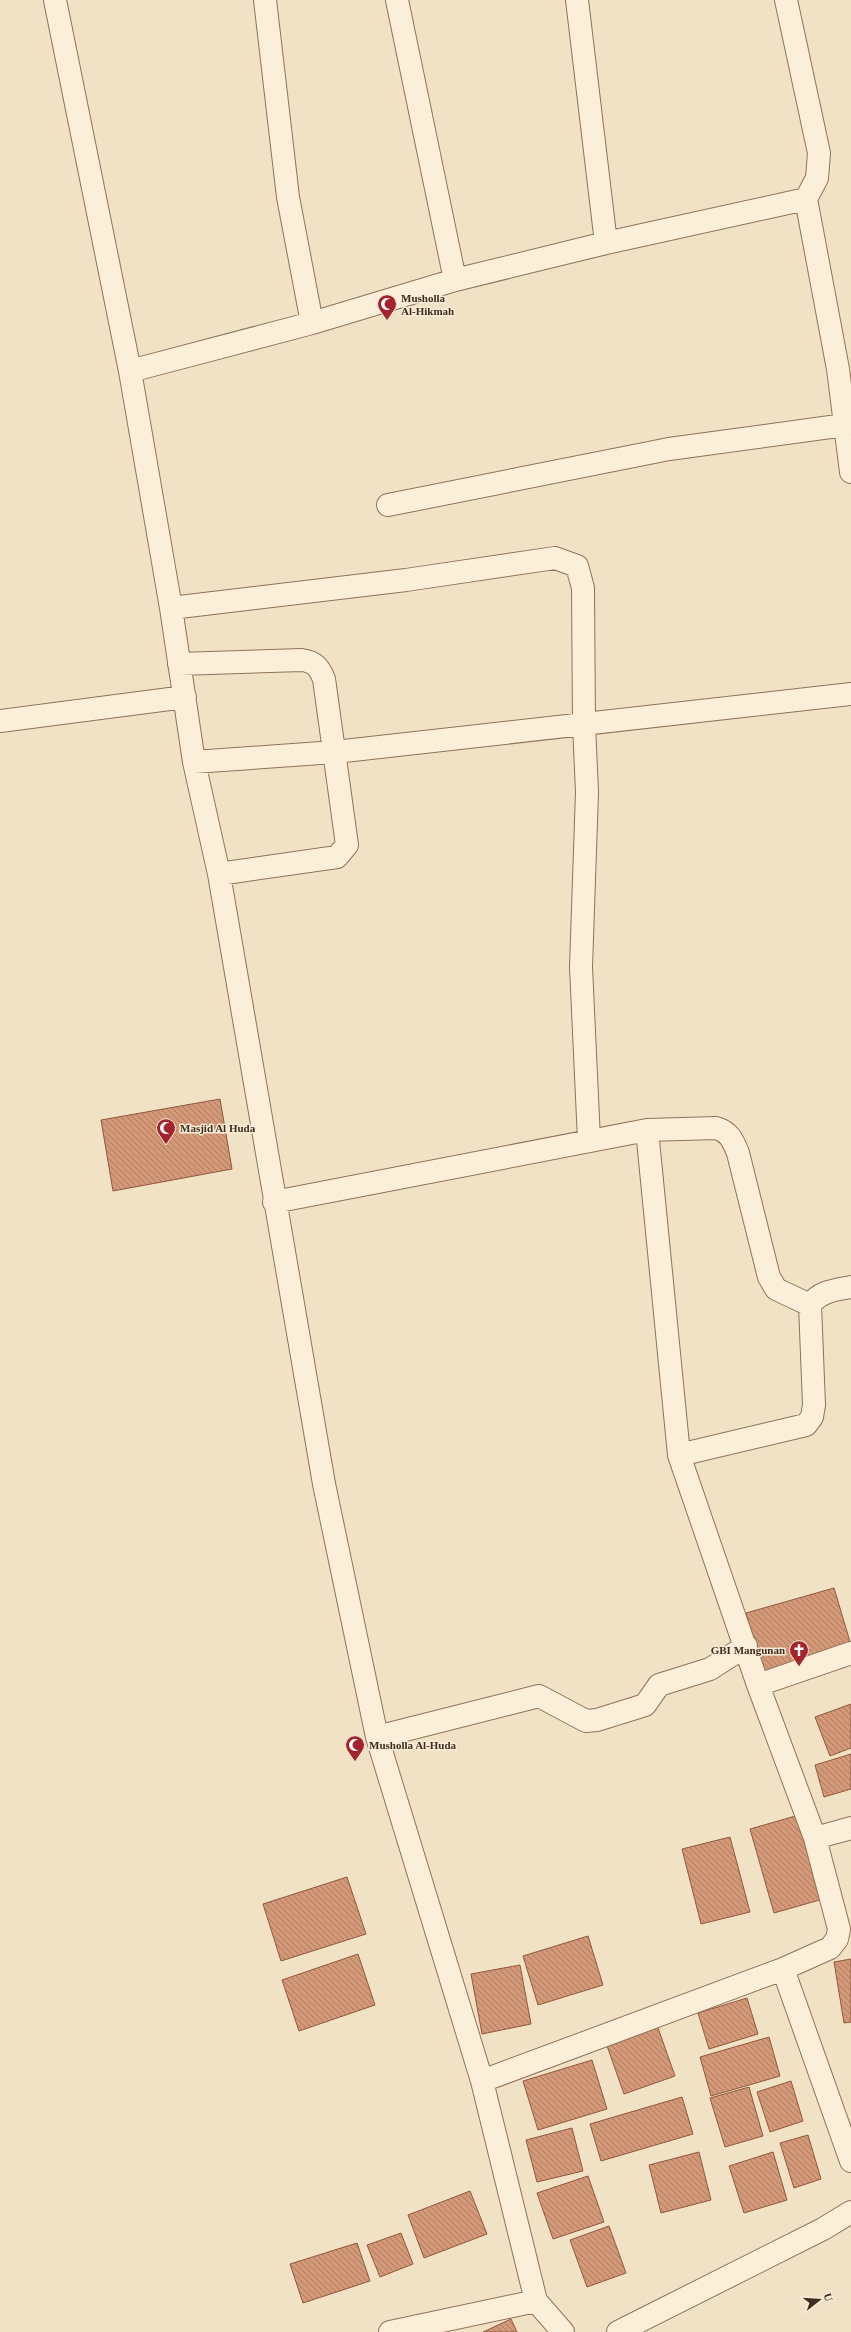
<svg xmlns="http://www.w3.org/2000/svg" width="851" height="2332" viewBox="0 0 851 2332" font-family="Georgia,serif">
<defs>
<pattern id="building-back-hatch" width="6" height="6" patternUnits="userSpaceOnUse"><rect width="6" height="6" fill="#d39878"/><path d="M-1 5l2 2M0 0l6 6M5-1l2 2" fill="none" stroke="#ad7c62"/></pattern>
</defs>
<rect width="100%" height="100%" fill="#f2e2c5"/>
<!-- building -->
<path fill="url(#building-back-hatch)" stroke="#91583d" d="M 220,1099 L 232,1169 L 113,1191 L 101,1120 Z
M 834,1588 L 851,1645 L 763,1673 L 746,1613 Z
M 851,1704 L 851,1748 L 830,1756 L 815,1717 Z
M 851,1754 L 851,1789 L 824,1797 L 815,1765 Z
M 799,1815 L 823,1899 L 774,1913 L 750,1829 Z
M 730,1837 L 750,1912 L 701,1924 L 682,1849 Z
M 347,1877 L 366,1934 L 281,1961 L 263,1904 Z
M 588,1936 L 603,1985 L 538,2005 L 523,1956 Z
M 358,1954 L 375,2005 L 299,2031 L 282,1980 Z
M 851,1959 L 851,2022 L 844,2023 L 834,1962 Z
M 520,1965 L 531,2024 L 482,2034 L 471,1974 Z
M 747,1998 L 758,2034 L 709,2049 L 698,2013 Z
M 657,2025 L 675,2076 L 624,2094 L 606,2043 Z
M 769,2037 L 780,2076 L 711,2096 L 700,2057 Z
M 592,2060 L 607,2109 L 538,2130 L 523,2081 Z
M 791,2081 L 803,2121 L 770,2132 L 757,2092 Z
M 749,2087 L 763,2136 L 725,2147 L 710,2098 Z
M 682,2097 L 693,2134 L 601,2161 L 590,2124 Z
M 572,2128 L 583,2171 L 537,2182 L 526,2140 Z
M 808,2135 L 821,2179 L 794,2188 L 780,2143 Z
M 699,2152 L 711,2200 L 661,2213 L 649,2165 Z
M 773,2152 L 787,2200 L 744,2213 L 729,2166 Z
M 588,2176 L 604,2222 L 553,2239 L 537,2193 Z
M 470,2191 L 487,2234 L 424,2258 L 408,2215 Z
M 609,2226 L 626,2273 L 587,2287 L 570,2240 Z
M 401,2233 L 413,2264 L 380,2277 L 367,2245 Z
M 357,2243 L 370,2281 L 303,2303 L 290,2264 Z
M 511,2319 L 517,2332 L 483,2332 Z"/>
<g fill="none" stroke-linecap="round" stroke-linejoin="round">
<defs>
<path id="street" d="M 55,0 L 130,371 L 171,608 L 194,762 L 219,874 L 324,1484 L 377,1737 L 482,2081 L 536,2301 L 563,2332
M 265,0 L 288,197 L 312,323
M 397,0 L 455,280
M 577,0 L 606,243
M 786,0 L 819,153 L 817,178 L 806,199 L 838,369 L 851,472
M 130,371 L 312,323 L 455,280 L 606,243 L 806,199
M 388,505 L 669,449 L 845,425
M 171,608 L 406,580 L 555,558 L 577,566 L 583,588 L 584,725 L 587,792 L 581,967 L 589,1140
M 179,664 L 302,660 C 315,662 319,667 324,679 L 347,845 L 337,857 L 219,874
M 0,721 L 185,697
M 194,762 L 335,752 L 851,694
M 647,1130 L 716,1128 C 730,1132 733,1141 738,1153 L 769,1277 L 776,1289 L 810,1305
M 274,1202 L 647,1130 L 679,1455 L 758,1685 L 815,1838 L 839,1929 L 837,1939 L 830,1948 L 783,1969 L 482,2081
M 679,1455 L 806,1425 L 812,1417 L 814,1405 L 810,1305 C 820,1291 835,1290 851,1287
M 758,1685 L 851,1653
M 377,1737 L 539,1696 L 586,1721 L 597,1720 L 645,1705 L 659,1685 L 710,1669 L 746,1646
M 815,1838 L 851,1828
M 783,1969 L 851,2161
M 390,2332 L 536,2301
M 618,2332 L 823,2229 L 851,2212"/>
</defs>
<!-- street casing -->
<use href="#street" stroke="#8f7259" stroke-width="24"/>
<!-- street -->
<use href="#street" stroke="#fcefda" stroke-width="22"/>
</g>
<!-- icons -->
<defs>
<symbol id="mosque-pin" viewBox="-11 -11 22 30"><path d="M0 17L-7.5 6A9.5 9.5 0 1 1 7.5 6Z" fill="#a4242d" stroke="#f9ecd6"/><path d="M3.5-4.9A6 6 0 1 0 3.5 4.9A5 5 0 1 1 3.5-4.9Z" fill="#fff"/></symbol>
<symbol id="church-pin" viewBox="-11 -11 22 30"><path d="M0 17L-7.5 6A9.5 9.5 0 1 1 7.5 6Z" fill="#a4242d" stroke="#f9ecd6"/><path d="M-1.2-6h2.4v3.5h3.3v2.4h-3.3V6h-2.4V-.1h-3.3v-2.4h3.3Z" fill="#fff"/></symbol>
</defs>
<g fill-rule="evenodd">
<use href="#mosque-pin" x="376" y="293" width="22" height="30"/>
<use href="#mosque-pin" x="155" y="1117" width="22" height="30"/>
<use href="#church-pin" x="788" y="1639" width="22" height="30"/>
<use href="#mosque-pin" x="344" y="1734" width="22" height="30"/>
</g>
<g text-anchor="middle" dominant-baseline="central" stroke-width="3" stroke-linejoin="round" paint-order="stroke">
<!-- poi labels -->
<g font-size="11" font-weight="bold" fill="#3e2c1e" stroke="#f9ecd6" text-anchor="start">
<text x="401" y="298">Musholla<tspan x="401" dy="13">Al-Hikmah</tspan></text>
<text x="180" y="1128">Masjid Al Huda</text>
<text x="785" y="1650" text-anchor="end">GBI Mangunan</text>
<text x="369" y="1745">Musholla Al-Huda</text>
</g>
</g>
<!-- north arrow -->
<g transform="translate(819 2300) rotate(73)" stroke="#f9ecd6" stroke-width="3" paint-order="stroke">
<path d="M0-3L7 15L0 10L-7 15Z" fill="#3e2c1e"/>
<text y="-6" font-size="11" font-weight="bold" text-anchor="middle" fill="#3e2c1e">U</text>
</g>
</svg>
